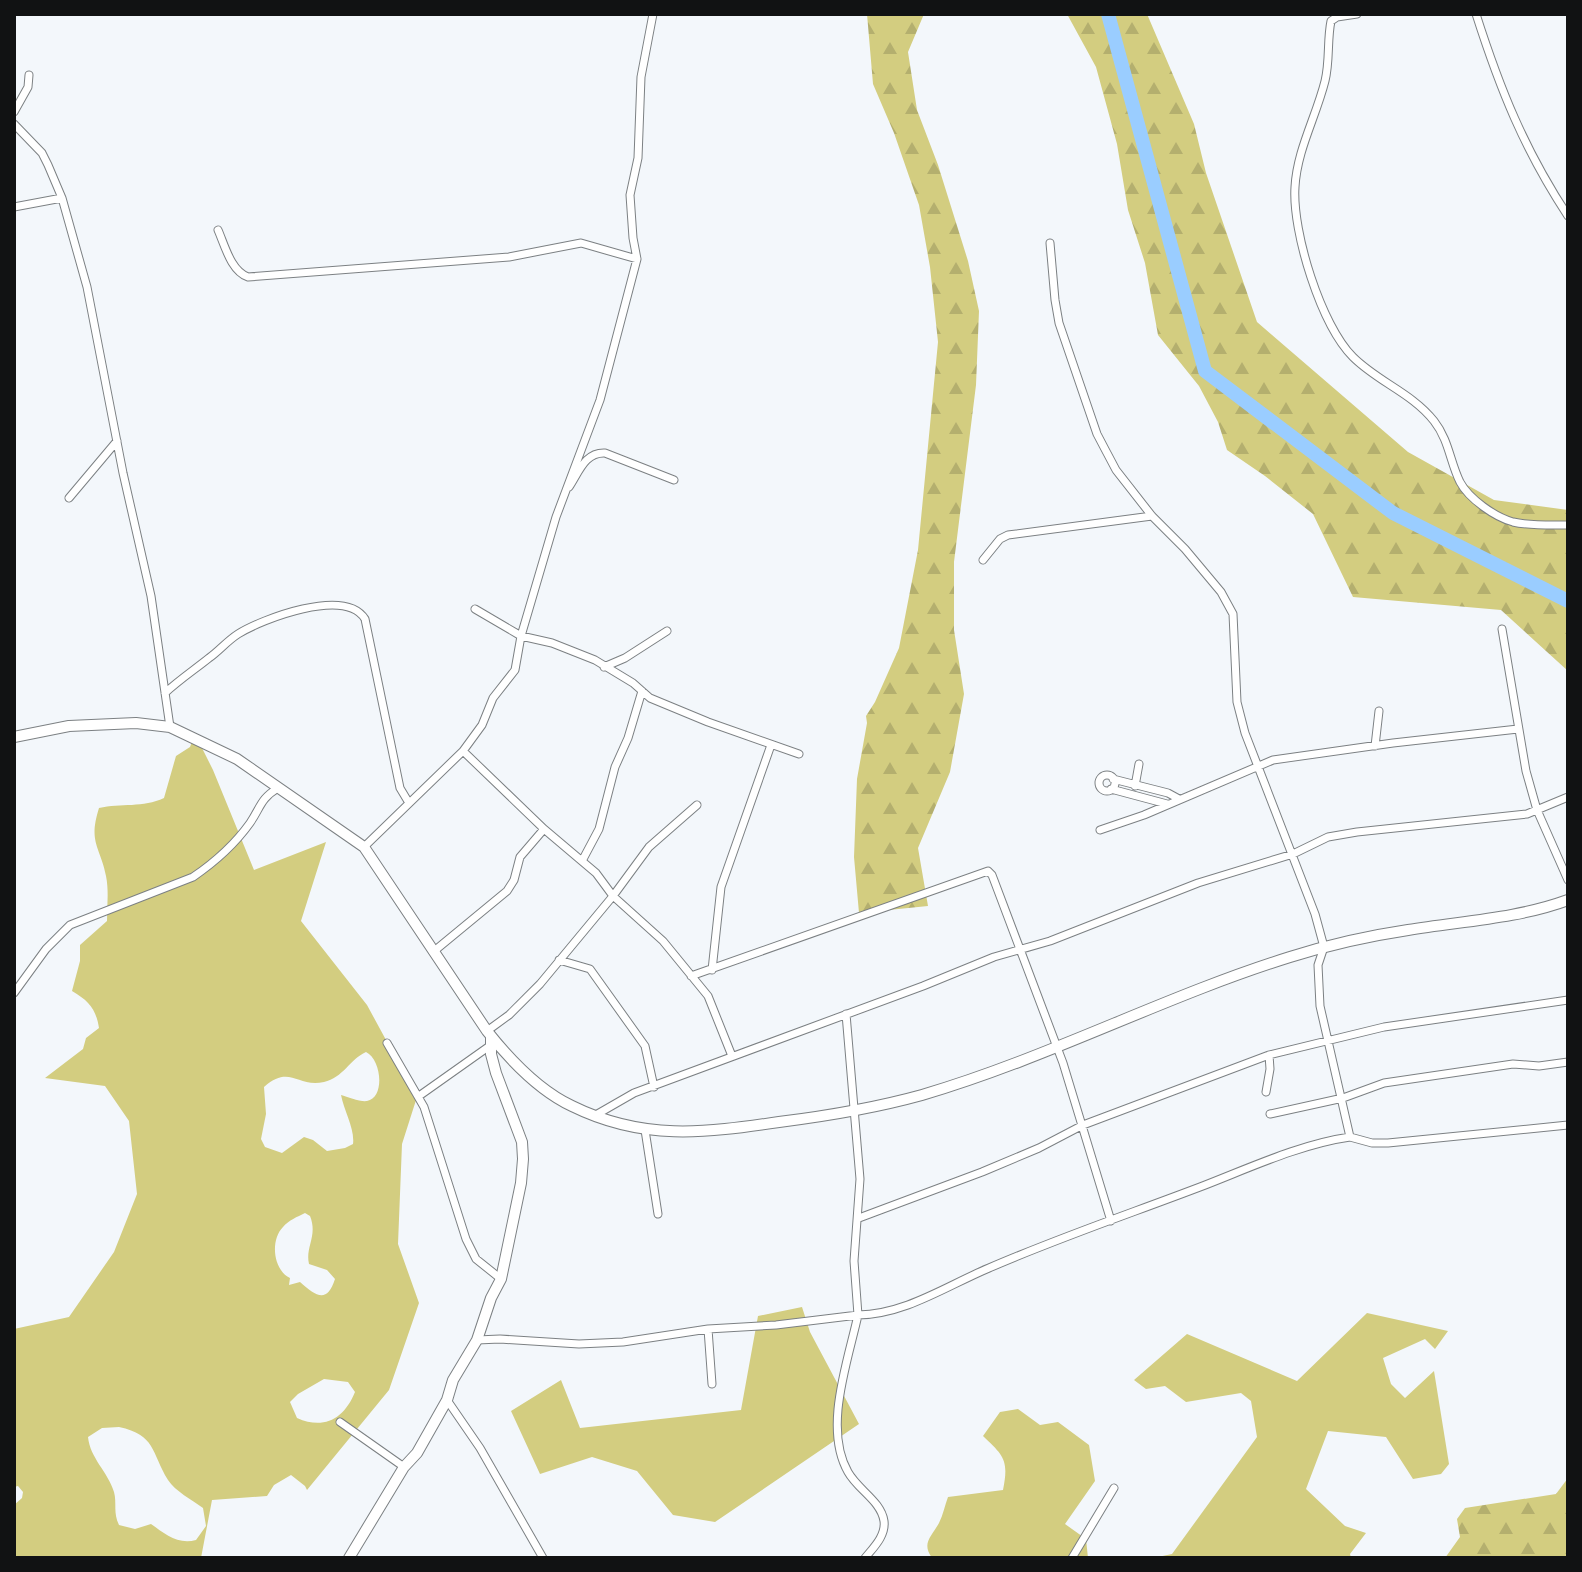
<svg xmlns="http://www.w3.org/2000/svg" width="1582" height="1572" viewBox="0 0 1582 1572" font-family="Overpass,sans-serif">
<defs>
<pattern id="forest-firs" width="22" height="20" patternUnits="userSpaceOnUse" patternTransform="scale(2)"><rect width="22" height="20" fill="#d3cd80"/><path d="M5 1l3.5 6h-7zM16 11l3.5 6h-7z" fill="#b4af6e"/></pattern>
</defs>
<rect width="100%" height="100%" fill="#f3f7fb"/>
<!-- grass -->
<path fill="#d3cd80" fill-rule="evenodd" d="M 195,734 L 213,770 L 254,870 L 326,842 L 301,921 L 367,1005 L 417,1097 L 402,1144 L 398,1244 L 419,1303 L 389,1390 L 307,1490 L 305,1486 L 291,1475 L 274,1485 L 267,1496 L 212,1500 L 201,1558 L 14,1558 L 14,1505 L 22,1498 L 23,1492 L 18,1486 L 14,1487 L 14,1329 L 69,1317 L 114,1252 L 137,1194 L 129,1121 L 105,1086 L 45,1078 L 83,1049 L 86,1038 L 99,1028 C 96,1009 89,1001 72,991 L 80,961 L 80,945 L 107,921 C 107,906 109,891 106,876 C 100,846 88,843 99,808 C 121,803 143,808 164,798 L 176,756 L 190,747 ZM 366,1052 C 382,1060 385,1098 367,1101 C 360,1102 348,1097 341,1095 C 344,1111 355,1129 353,1144 L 345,1148 L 327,1151 L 313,1140 L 304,1137 L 282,1153 L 265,1147 L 261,1139 L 266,1114 L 264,1087 C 290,1064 297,1088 324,1082 C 343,1078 350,1059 366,1052 ZM 305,1213 L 310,1216 C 318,1236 305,1247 309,1264 L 327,1270 L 335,1279 C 327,1304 316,1296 300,1282 L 289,1285 L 290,1278 C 273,1270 270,1240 283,1227 C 289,1220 297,1217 305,1213 ZM 324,1379 L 348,1382 L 355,1392 C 344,1419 324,1430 297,1418 L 290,1402 L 298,1394 ZM 119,1427 C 156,1435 151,1452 168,1480 C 175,1491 192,1500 203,1508 L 206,1526 L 196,1540 C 178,1545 165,1534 151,1524 L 135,1529 L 119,1525 C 113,1513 117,1503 114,1492 C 108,1472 90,1458 88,1437 L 102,1428 Z
M 802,1307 L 810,1332 L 859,1424 L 715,1522 L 673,1515 L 637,1471 L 592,1457 L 540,1474 L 511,1411 L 561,1380 L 580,1428 L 741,1410 L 758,1316 Z
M 1367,1313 L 1448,1331 L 1435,1349 L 1425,1339 L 1383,1358 L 1391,1384 L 1405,1398 L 1434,1371 L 1449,1464 L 1441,1474 L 1413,1479 L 1386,1437 L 1328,1431 L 1306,1489 L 1345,1526 L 1366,1533 L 1350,1554 L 1351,1558 L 1153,1558 L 1172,1554 L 1257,1437 L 1251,1401 L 1241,1393 L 1186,1402 L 1165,1386 L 1146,1389 L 1134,1380 L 1187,1334 L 1297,1381 Z
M 1018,1409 L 1040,1425 L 1058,1422 L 1089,1445 L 1095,1481 L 1065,1524 L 1086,1539 L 1088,1558 L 932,1558 C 921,1543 932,1536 939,1523 C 943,1515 945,1505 948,1497 L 1003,1490 C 1009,1460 1004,1456 983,1436 L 1000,1412 Z"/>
<!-- forest -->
<path fill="url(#forest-firs)" d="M 867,14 L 924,14 L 908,52 L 917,110 L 938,165 L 968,261 L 979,311 L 976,385 L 954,562 L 954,630 L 964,694 L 950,772 L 918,848 L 928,906 L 859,913 L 854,857 L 857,779 L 867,723 L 866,716 L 875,702 L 899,648 L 918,550 L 938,342 L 930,267 L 919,205 L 894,133 L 873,84 Z
M 1067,14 L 1147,14 L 1194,124 L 1206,173 L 1257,322 L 1408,452 L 1494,500 L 1568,510 L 1568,671 L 1501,610 L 1353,597 L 1313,514 L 1265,476 L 1227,450 L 1218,422 L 1199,386 L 1158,335 L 1145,263 L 1128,210 L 1117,144 L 1096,67 Z
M 1568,1478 L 1568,1558 L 1445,1558 L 1460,1537 L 1457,1519 L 1465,1508 L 1556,1494 Z"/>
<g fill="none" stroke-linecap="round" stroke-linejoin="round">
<!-- river -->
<path stroke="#9acdff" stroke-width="14" d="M 1108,14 L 1205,371 L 1393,513 L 1568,601"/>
<defs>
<path id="street" d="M 1357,14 L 1337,17 L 1331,21 C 1327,40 1330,61 1325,81 C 1316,117 1297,150 1295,187 C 1292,232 1321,325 1353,357 C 1378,382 1412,393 1434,421 C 1449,440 1450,462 1460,482 C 1469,499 1495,517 1513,522 C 1530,526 1551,525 1568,525
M 1476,14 C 1500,89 1524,149 1568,216
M 14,112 L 28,87 L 29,75
M 14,124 L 42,153 L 48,165 L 62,198 L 87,287 L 123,473 L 151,596 L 170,727
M 14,207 L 62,198
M 218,230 C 225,246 231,271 248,277 L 509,257 L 581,243 L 637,259
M 569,487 C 579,472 585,452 605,453 L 674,480
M 69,498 L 117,441
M 983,560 L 1000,539 L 1008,535 L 1152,516
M 475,609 L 521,636 L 552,643 L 595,660 L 633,683 L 650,698 L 708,722 L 799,754
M 1502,629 L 1526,771 L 1537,810 L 1568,880
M 604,667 L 625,658 L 667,631
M 165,693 C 179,680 194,670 209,658 C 219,651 227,641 238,634 C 262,619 345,587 365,619 L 400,788 L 409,803
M 1375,746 L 1379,711
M 463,751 L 544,829 L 596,873 L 613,896 L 663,941 L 708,996 L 732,1056
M1099 783a8 8 0 1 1 16 0a8 8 0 1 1-16 0Z
M 1113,779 L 1168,793 L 1179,799
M 1135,786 L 1139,764
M 1111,789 L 1167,804
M 1100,830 L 1144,815 L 1273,760 L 1393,743 L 1518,729
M 364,847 L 463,751 L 482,725 L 493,698 L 515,670 L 521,636 L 556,517 L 600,400 L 637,259 L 633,238 L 630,195 L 638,158 L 641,77 L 653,14
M 582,861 L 599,829 L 615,767 L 628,738 L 642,691
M 433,952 L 507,891 L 514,880 L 520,857 L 544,829
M 559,960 L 590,969 L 645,1046 L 654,1087
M 712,970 L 721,887 L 771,745
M 691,976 L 988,871 L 992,875 L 1063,1063 L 1111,1221
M 14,993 L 46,949 L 70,925 L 193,877 C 215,862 235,844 250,823 C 261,807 260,799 278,788
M 846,1014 L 860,1179 L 854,1261 L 858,1315 C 906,1314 946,1286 989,1268 C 1058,1238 1129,1214 1200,1187 C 1247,1169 1300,1144 1350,1137 L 1320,1006 L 1318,965 L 1324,947 L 1315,914 L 1245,733 L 1237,702 L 1233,614 L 1221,592 L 1185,549 L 1152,516 L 1116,470 L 1107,453 L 1097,434 L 1059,323 L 1055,300 L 1050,243
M 487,1031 L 509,1015 L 540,984 L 613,896 L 649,847 L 697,805
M 387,1043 L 424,1107 L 466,1239 L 476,1259 L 501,1279
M 1266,1092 L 1270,1069 L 1269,1055
M 419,1096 L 491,1045
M 1270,1114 L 1343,1098 L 1384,1083 L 1513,1064 L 1539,1066 L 1568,1062
M 594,1116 L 634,1093 L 923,986 L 994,957 L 1050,941 L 1198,883 L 1293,854 L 1328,837 L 1357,832 L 1527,814 L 1568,797
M 645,1130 L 658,1214
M 1350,1137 L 1372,1143 L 1388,1143 L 1568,1125
M 859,1218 L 982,1172 L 1039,1148 L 1083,1125 L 1269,1055 L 1384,1027 L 1568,1000
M 708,1329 L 712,1384
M 477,1340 L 500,1339 L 579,1344 L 623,1342 L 708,1329 L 776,1325 L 858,1315 C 848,1361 823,1428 848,1472 C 858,1490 881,1501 884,1521 C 886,1536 873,1548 865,1558
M 447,1400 L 480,1448 L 543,1558
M 340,1422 L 404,1467
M 1072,1558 L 1114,1488"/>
<path id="secondary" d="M 14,737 L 69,726 L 136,723 L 170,727 L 237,759 L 364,847 L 487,1031 C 510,1060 538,1090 572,1106 C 643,1141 704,1133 779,1122 C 827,1116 875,1108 922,1095 C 1048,1058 1165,996 1290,957 C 1328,945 1368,936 1408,930 C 1462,921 1516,919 1568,900
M 349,1558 L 404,1467 L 417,1453 L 447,1400 L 453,1380 L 477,1340 L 491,1298 L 501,1279 L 521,1183 L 523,1159 L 522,1142 L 496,1073 L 491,1054 L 491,1036"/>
</defs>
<!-- street casing -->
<use href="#street" stroke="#7c8083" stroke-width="9"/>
<!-- secondary casing -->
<use href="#secondary" stroke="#7c8083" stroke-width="12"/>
<!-- street -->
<use href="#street" stroke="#fff" stroke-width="7"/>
<!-- secondary -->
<use href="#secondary" stroke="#fff" stroke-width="10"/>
</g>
<!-- border -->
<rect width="1582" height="1572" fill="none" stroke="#111213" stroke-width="32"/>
</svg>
